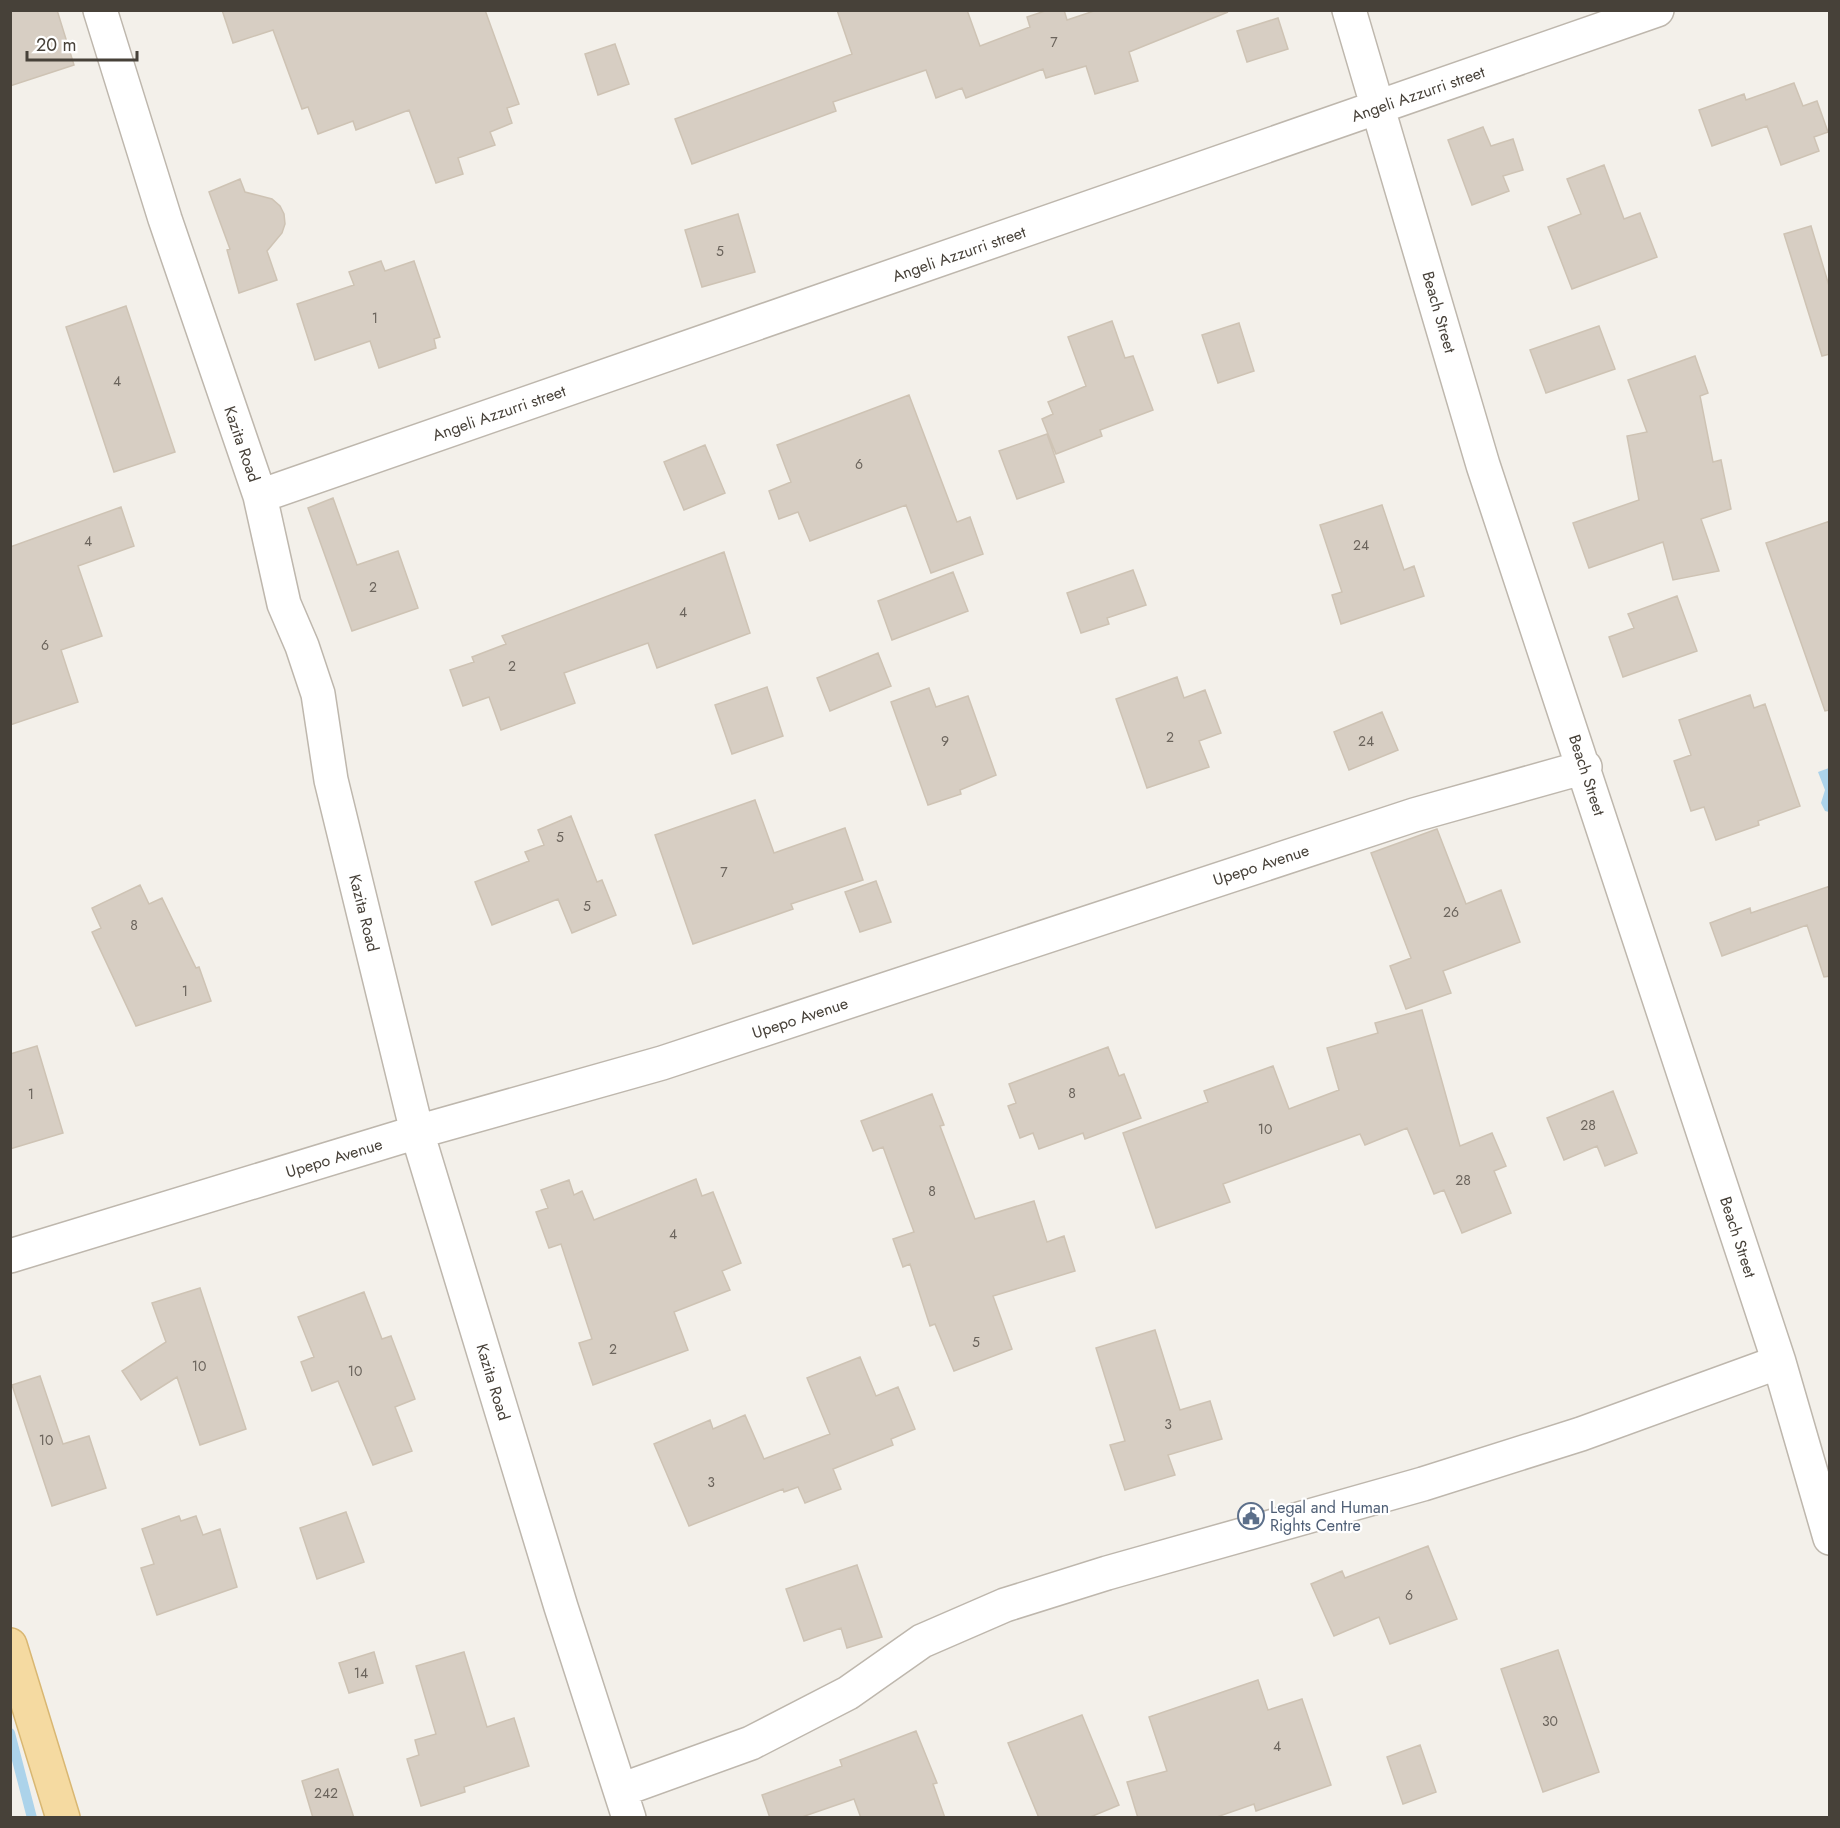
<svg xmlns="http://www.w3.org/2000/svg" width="1840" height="1828" viewBox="0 0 1840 1828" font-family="Jost,sans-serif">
<rect width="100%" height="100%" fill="#f3f0ea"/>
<!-- water -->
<path fill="#acd3ea" d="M 1829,768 L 1830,768 L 1829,812 L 1825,811 L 1821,803 L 1825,790 L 1818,772 Z"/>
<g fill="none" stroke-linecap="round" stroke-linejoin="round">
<!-- stream -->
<path stroke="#acd3ea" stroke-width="10" d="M 10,1733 L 32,1818"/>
</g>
<!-- building -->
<path fill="#d7cec3" stroke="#cec3b4" stroke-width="1.5" d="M 10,10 L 57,10 L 74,65 L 10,86 Z
M 222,10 L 485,10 L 519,104 L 507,108 L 512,123 L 490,132 L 495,145 L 458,158 L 463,174 L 436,183 L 409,110 L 356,130 L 353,121 L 318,134 L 308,107 L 302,109 L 273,30 L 233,43 Z
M 837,10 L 967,10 L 980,46 L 1030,27 L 1027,17 L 1048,10 L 1064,10 L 1067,20 L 1097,10 L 1228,12 L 1129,52 L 1138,81 L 1095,94 L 1086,66 L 1046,78 L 1043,69 L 966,98 L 962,88 L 936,98 L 926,70 L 833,102 L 836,111 L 692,164 L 675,119 L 852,54 Z
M 1278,18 L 1288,49 L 1247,62 L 1237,31 Z
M 615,44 L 629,84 L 598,95 L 585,54 Z
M 1794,83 L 1803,106 L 1817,101 L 1828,132 L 1814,137 L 1819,151 L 1781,165 L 1767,126 L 1712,146 L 1699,110 L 1744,94 L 1746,100 Z
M 1483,127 L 1491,146 L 1513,139 L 1523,170 L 1503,176 L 1509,191 L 1472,205 L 1448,140 Z
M 1604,165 L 1624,219 L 1640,213 L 1657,257 L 1572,289 L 1548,227 L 1581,214 L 1567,179 Z
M 240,179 L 245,192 L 272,199 L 280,206 L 284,214 L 285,224 L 282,233 L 267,251 L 277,280 L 239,293 L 227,250 L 230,249 L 209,192 Z
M 738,214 L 755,272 L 702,287 L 685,230 Z
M 1811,226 L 1830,289 L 1830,354 L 1822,356 L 1784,234 Z
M 381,261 L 385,271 L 414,261 L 440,337 L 434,339 L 436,348 L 379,368 L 370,341 L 315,360 L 297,304 L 354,285 L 349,272 Z
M 126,306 L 175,452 L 114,472 L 66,327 Z
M 1112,321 L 1125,358 L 1133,356 L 1153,410 L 1100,430 L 1102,436 L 1056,454 L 1042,419 L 1053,414 L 1048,402 L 1086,386 L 1068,337 Z
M 1239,323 L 1254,371 L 1218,383 L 1202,335 Z
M 1599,326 L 1615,369 L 1546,393 L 1530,350 Z
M 1695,356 L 1708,393 L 1700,396 L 1713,462 L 1721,460 L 1731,509 L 1701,519 L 1719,571 L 1673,580 L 1663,542 L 1589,568 L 1573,523 L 1639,500 L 1627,436 L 1647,432 L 1628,380 Z
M 909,395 L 957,522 L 970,517 L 983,554 L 931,573 L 906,505 L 810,541 L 798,512 L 779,519 L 769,491 L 791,482 L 777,445 Z
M 1047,434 L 1064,482 L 1017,499 L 999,451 Z
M 705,445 L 725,493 L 684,510 L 664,462 Z
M 333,498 L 357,565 L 398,551 L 418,608 L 352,631 L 308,508 Z
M 1382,505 L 1404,570 L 1414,566 L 1424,596 L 1341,624 L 1332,595 L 1342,592 L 1320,525 Z
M 121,507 L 134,546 L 78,566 L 102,636 L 61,650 L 78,702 L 10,725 L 10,547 Z
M 1830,521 L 1830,710 L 1825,711 L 1766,543 Z
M 724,552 L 750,633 L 657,668 L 648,643 L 564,673 L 575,703 L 501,730 L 489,697 L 463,706 L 450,670 L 474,662 L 472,657 L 506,644 L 502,636 Z
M 1133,570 L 1146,605 L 1107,618 L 1109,624 L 1081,633 L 1067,593 Z
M 953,572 L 968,611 L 892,640 L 878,601 Z
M 1677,596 L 1697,651 L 1623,677 L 1609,637 L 1634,628 L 1628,614 Z
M 878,653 L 891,686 L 830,711 L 817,678 Z
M 1177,677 L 1184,698 L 1205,690 L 1221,733 L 1199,741 L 1209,767 L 1147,788 L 1116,699 Z
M 767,687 L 783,736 L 732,754 L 715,705 Z
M 929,688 L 936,707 L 968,696 L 996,775 L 960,790 L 961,794 L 928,805 L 891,702 Z
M 1750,695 L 1754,708 L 1765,704 L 1800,806 L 1758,821 L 1759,825 L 1716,840 L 1704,807 L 1691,811 L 1674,761 L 1691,755 L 1679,720 Z
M 1382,712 L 1398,750 L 1349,770 L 1334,732 Z
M 755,800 L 774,853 L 845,828 L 863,880 L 791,904 L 793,909 L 693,944 L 655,835 Z
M 571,816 L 597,882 L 602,880 L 616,915 L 572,933 L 558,899 L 492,925 L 475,882 L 529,861 L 525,852 L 544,845 L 538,830 Z
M 1437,829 L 1466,904 L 1501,890 L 1520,942 L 1443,971 L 1451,993 L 1406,1009 L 1390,966 L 1411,958 L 1371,853 Z
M 876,881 L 891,922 L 860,932 L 845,892 Z
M 140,885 L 149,904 L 162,898 L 196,968 L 199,967 L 211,1001 L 136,1026 L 92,932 L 101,928 L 92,908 Z
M 1830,886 L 1830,976 L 1824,977 L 1807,925 L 1722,956 L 1710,923 L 1750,908 L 1751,913 Z
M 1422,1010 L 1460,1146 L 1492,1133 L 1506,1166 L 1494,1171 L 1511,1213 L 1462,1233 L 1444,1190 L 1434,1194 L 1407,1128 L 1365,1145 L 1360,1134 L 1223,1184 L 1230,1202 L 1156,1228 L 1123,1133 L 1208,1102 L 1204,1091 L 1273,1066 L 1289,1109 L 1339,1090 L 1327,1048 L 1378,1033 L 1375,1023 Z
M 37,1046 L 63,1133 L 10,1149 L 10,1054 Z
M 1108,1047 L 1119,1076 L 1124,1074 L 1141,1118 L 1085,1139 L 1083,1133 L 1039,1149 L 1033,1133 L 1020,1138 L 1008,1106 L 1016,1103 L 1009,1084 Z
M 1613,1091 L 1637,1153 L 1605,1166 L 1597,1146 L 1564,1160 L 1547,1118 Z
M 932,1094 L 944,1125 L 940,1126 L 975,1219 L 1034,1201 L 1047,1242 L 1064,1236 L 1075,1271 L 993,1296 L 1012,1349 L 954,1371 L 935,1324 L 930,1326 L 910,1264 L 903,1267 L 893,1239 L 914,1232 L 883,1147 L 873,1151 L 861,1121 Z
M 696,1179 L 702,1196 L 713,1192 L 741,1263 L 722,1271 L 730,1290 L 674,1312 L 688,1350 L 593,1385 L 579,1343 L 592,1339 L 561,1244 L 549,1248 L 536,1212 L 548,1208 L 541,1190 L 569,1180 L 574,1195 L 582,1191 L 594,1220 Z
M 200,1288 L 246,1429 L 200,1445 L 177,1377 L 141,1400 L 122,1371 L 166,1342 L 152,1303 Z
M 364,1292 L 382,1339 L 391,1336 L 415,1399 L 395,1407 L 412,1451 L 373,1465 L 338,1381 L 312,1391 L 301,1362 L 314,1357 L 298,1317 Z
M 1155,1330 L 1180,1410 L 1210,1401 L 1222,1439 L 1168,1455 L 1175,1475 L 1125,1490 L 1110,1445 L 1125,1441 L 1096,1348 Z
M 860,1357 L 876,1396 L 898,1387 L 915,1429 L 891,1439 L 893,1445 L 833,1469 L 841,1489 L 805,1503 L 798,1487 L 784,1492 L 783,1489 L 689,1526 L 654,1444 L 710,1420 L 713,1429 L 745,1415 L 764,1459 L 830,1434 L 807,1378 Z
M 40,1376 L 63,1444 L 89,1436 L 106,1488 L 52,1506 L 12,1385 Z
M 346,1512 L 364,1562 L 317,1579 L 300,1528 Z
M 179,1516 L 181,1521 L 196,1516 L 203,1535 L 220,1529 L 237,1587 L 157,1615 L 141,1568 L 154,1564 L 142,1529 Z
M 1428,1546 L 1457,1619 L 1390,1644 L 1379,1617 L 1334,1636 L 1311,1584 L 1342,1571 L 1345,1578 Z
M 857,1565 L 882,1637 L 847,1648 L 841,1628 L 804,1641 L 786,1589 Z
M 1558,1650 L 1599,1772 L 1543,1792 L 1501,1669 Z
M 374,1652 L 383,1683 L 349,1693 L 339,1663 Z
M 464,1652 L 487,1727 L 514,1718 L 529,1766 L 464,1787 L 465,1792 L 421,1806 L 407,1759 L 419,1755 L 415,1740 L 436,1734 L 416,1666 Z
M 1258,1680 L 1268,1710 L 1302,1699 L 1331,1785 L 1256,1811 L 1254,1804 L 1214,1818 L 1138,1818 L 1127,1782 L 1167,1771 L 1149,1717 Z
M 1082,1715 L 1119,1805 L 1088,1818 L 1039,1818 L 1008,1743 Z
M 916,1731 L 937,1783 L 933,1784 L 945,1818 L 861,1818 L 854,1799 L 799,1818 L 770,1818 L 762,1795 L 842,1766 L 840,1760 Z
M 1420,1745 L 1436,1792 L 1403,1804 L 1387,1757 Z
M 338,1769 L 354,1818 L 313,1818 L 302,1781 Z"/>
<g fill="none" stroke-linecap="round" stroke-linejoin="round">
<defs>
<path id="minor" d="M 100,10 L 165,219 L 260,496 L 284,604 L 302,646 L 318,694 L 331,780 L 417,1132 L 561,1607 L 629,1818
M 1349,10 L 1483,465 L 1779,1362 L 1830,1538
M 260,496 L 1657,10
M 10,1256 L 417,1132 L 662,1063 L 1414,815 L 1585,767
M 621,1790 L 751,1743 L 848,1693 L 922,1641 L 1005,1605 L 1107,1573 L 1423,1484 L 1581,1434 L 1779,1362"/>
<path id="primary" d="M 10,1645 L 63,1818"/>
</defs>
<!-- minor casing -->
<use href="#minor" stroke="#beb7ad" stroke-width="36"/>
<!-- primary casing -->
<use href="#primary" stroke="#d9b772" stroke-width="36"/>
<!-- minor -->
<use href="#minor" stroke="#fff" stroke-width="33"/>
<!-- primary -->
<use href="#primary" stroke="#f5daa1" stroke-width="33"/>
</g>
<!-- icons -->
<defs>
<symbol id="civic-ring" viewBox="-11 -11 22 22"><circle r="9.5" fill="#fff" stroke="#5c6f8a" stroke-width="1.5"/><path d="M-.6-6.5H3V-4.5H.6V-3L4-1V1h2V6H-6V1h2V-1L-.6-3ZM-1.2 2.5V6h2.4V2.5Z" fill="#5c6f8a"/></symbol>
</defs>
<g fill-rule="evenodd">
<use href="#civic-ring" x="1236" y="1501" width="30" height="30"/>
</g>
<g text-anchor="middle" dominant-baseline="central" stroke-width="4.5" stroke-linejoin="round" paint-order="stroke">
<!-- number labels -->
<g font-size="14" fill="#6b645c">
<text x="1054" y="42">7</text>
<text x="720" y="251">5</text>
<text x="375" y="318">1</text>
<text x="117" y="381">4</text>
<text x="859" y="464">6</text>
<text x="88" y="541">4</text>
<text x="1361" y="545">24</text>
<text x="373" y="587">2</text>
<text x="683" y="612">4</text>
<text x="45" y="645">6</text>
<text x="512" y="666">2</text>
<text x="1170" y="737">2</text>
<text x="945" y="741">9</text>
<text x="1366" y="741">24</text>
<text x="560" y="837">5</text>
<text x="724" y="872">7</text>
<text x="587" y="906">5</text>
<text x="1451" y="912">26</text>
<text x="134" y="925">8</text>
<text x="185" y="991">1</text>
<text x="1072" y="1093">8</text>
<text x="31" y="1094">1</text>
<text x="1588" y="1125">28</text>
<text x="1265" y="1129">10</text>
<text x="1463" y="1180">28</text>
<text x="932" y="1191">8</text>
<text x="673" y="1234">4</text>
<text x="976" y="1342">5</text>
<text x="613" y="1349">2</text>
<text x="199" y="1366">10</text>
<text x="355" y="1371">10</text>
<text x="1168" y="1424">3</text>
<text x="46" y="1440">10</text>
<text x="711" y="1482">3</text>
<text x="1409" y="1595">6</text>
<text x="361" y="1673">14</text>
<text x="1550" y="1721">30</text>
<text x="1277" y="1746">4</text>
<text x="326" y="1793">242</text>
</g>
<!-- street labels -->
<g font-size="16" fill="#474139" stroke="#fff">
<text transform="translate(1418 94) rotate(-19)">Angeli Azzurri street</text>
<text transform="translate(959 254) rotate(-19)">Angeli Azzurri street</text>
<text transform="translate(1439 312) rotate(74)">Beach Street</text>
<text transform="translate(499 413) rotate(-19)">Angeli Azzurri street</text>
<text transform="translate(242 444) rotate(71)">Kazita Road</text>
<text transform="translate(1587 775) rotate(72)">Beach Street</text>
<text transform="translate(1261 865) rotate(-18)">Upepo Avenue</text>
<text transform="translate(364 913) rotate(76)">Kazita Road</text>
<text transform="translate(800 1018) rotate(-18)">Upepo Avenue</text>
<text transform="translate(334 1158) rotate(-17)">Upepo Avenue</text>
<text transform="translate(1738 1237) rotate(72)">Beach Street</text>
<text transform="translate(493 1382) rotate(73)">Kazita Road</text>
</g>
<!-- service labels -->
<g font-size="16" fill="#4e5e75" stroke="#fff" text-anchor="start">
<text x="1270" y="1507">Legal and Human<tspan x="1270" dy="18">Rights Centre</tspan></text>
</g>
</g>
<!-- border -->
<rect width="1840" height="1828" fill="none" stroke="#474139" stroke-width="24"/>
<!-- scale -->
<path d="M27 51v9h110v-9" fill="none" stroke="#474139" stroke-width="3"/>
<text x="36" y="51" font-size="18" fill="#474139" stroke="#ffffff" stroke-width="4.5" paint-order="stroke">20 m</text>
</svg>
